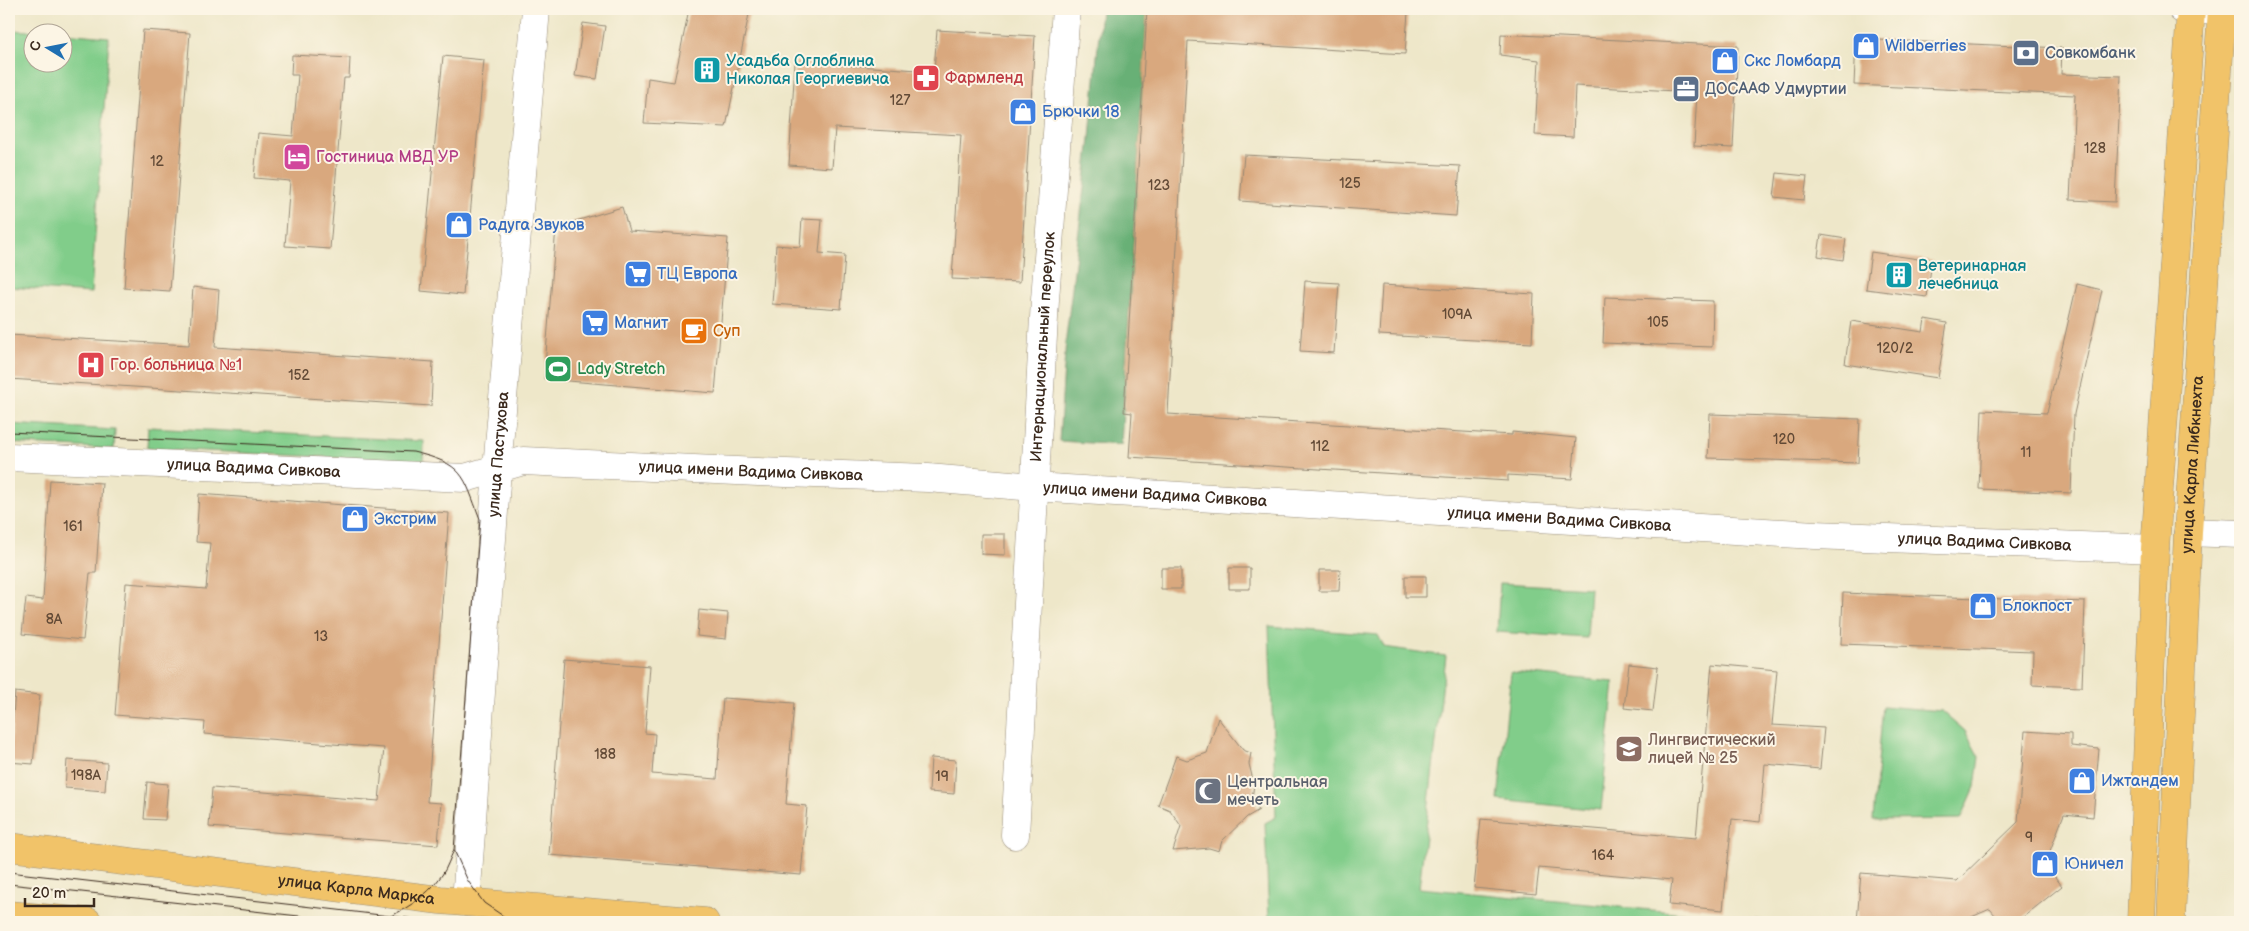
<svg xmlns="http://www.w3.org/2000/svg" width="2249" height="931" viewBox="0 0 2249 931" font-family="'Balsamiq Sans',sans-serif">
<rect width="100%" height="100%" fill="#fcf5e5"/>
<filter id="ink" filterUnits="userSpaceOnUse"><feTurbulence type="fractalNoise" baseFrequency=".02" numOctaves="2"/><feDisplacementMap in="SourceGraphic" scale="10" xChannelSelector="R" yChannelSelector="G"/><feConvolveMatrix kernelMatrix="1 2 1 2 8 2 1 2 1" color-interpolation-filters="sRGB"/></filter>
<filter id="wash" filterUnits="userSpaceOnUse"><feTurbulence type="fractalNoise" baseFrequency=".0096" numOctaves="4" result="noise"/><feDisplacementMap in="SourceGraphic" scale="20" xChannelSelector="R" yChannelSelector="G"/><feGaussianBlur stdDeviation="1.12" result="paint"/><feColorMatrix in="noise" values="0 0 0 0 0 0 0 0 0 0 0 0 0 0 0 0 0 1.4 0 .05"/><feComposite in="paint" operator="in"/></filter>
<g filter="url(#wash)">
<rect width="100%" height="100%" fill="#eee7c9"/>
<!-- green -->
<path fill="#81cd8a" stroke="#5e7c54" d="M 9,30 L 48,32 L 32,32 L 32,62 L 62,62 L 63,33 L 109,37 L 91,293 L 9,287 Z
M 9,424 L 115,430 L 114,449 L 9,443 Z
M 148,427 L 424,441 L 423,462 L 147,448 Z
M 1500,583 L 1590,588 L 1587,638 L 1497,632 Z
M 1269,626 L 1378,635 L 1384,647 L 1446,656 L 1419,888 L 1778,922 L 1293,922 L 1269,920 L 1265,823 L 1276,817 Z
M 1511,672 L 1614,682 L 1601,810 L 1498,800 Z
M 1883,706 L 1942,711 L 1965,731 L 1979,757 L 1975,787 L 1961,819 L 1873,820 Z"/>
<!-- forest -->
<path fill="#68b076" stroke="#526d4a" d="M 1101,9 L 1147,13 L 1121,445 L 1059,441 L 1066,338 L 1090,138 Z"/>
<g id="blocks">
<!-- building -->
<path fill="#d9a87e" d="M 689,9 L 750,9 L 726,127 L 644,123 L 648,78 L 674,82 Z
M 1147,9 L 1362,9 L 1408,12 L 1405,54 L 1188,41 L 1168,414 L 1512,435 L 1512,432 L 1576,438 L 1572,479 L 1508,475 L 1508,481 L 1129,457 L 1132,413 L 1124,412 Z
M 583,23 L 605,26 L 597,79 L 575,76 Z
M 143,30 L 190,33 L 170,291 L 124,288 Z
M 937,30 L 1035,36 L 1020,282 L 952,279 L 961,135 L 835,128 L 832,168 L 789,165 L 795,62 L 934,71 Z
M 1501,34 L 1738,46 L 1733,148 L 1694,146 L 1697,92 L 1575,86 L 1573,137 L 1535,135 L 1539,60 L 1500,55 Z
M 1856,39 L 2062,48 L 2061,74 L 2121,76 L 2115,202 L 2070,200 L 2075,95 L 1854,85 Z
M 292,55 L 350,58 L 349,78 L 344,78 L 330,249 L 285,246 L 290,181 L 254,178 L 258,133 L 293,136 L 298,75 L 291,75 Z
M 443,56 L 484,60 L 463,295 L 421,291 Z
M 1244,155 L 1460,166 L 1456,216 L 1240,201 Z
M 1777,173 L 1807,176 L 1804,200 L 1774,197 Z
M 622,207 L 629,231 L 728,238 L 715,393 L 544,379 L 556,227 Z
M 802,219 L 822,220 L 819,253 L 845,255 L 841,309 L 772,304 L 776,245 L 800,247 Z
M 1821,235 L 1846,239 L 1843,260 L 1818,256 Z
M 1871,252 L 1932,261 L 1927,297 L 1866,289 Z
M 1305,281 L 1339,283 L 1334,353 L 1300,351 Z
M 2077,284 L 2102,290 L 2074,414 L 2071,493 L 1979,489 L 1982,410 L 2047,413 Z
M 1382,285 L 1534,294 L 1532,343 L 1379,335 Z
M 193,287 L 219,290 L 215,347 L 433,362 L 431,406 L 9,379 L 9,335 L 189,345 Z
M 1605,297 L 1713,301 L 1712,347 L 1603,343 Z
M 1925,319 L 1947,323 L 1938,378 L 1845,364 L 1851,321 L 1923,332 Z
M 1710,414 L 1860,419 L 1858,463 L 1708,458 Z
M 50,480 L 102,483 L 96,573 L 90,573 L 83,640 L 22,634 L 26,598 L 43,600 Z
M 199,494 L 449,513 L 427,802 L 441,803 L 438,845 L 209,827 L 212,788 L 379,801 L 384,748 L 204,734 L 205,722 L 115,715 L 126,583 L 206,589 L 210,543 L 196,542 Z
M 981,534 L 1005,534 L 1005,555 L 981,554 Z
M 1161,568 L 1181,568 L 1181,589 L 1161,589 Z
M 1229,568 L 1250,568 L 1250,589 L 1229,589 Z
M 1319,570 L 1340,570 L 1339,591 L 1319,591 Z
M 1405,576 L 1426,576 L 1426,597 L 1405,597 Z
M 1843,593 L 2085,602 L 2082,687 L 2032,685 L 2033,651 L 1841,644 Z
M 699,610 L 728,613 L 726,639 L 697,636 Z
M 564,659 L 650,666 L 645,733 L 655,734 L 652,774 L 717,779 L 723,698 L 794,703 L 786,804 L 807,806 L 801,875 L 549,855 Z
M 1629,664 L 1658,667 L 1653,711 L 1624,708 Z
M 1712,664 L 1777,670 L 1772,725 L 1824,728 L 1820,769 L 1765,764 L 1760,822 L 1732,819 L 1723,910 L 1669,905 L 1672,880 L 1539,868 L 1536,894 L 1474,888 L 1481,819 L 1696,838 Z
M 15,692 L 40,695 L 33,764 L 9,762 Z
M 1218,718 L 1243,750 L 1251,753 L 1249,764 L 1254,784 L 1252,799 L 1259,810 L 1247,817 L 1222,841 L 1219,851 L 1209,848 L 1173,851 L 1181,826 L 1170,810 L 1158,805 L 1176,756 L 1187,760 L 1207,753 Z
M 2025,731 L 2071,734 L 2071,746 L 2099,749 L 2093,817 L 2064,814 L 2045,864 L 2062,886 L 2017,922 L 2001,922 L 1990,909 L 1960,922 L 1857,922 L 1861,873 L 1957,881 L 2018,822 Z
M 931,758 L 956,760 L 954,794 L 929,792 Z
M 67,760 L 107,763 L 105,791 L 65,788 Z
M 147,782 L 168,784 L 165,820 L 144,819 Z"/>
</g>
</g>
<g filter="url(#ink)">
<use href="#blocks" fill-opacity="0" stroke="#948874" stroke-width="1"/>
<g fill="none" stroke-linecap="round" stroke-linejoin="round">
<defs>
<g id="minor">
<path d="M 2182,9 L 2240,12"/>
<path id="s1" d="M 9,457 L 465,478 L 523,461 L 758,472 L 928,478 L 1034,487 L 1815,535 L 2155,549"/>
<path d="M 2188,532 L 2240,534"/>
<path id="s2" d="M 1015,835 L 1045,300 L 1066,9"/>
<path id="s3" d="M 466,902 L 497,469 L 536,9"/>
</g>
<g id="major">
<path id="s4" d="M 9,847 L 440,900 L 705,922"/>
<path d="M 9,915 L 88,922"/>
<path d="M 2141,922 L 2155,549 L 2191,9"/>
<path id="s5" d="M 2171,922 L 2188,532 L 2222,9"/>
</g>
</defs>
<!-- minor casing -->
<use href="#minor" stroke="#948874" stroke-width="29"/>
<!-- major casing -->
<use href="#major" stroke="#948874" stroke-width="29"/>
<!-- minor -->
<use href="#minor" stroke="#fff" stroke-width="28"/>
<!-- major -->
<use href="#major" stroke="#f1c369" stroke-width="28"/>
<!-- tram -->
<path stroke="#3b2a1e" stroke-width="1" d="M 9,432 L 413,452 C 464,464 463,474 480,519 L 454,850 C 450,858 447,868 442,875 C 427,897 400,914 376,922
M 454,850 L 468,881 L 484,903 L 512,922
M 9,872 L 441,922
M 9,884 L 353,922"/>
</g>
</g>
<!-- icons -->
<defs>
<symbol id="shop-square" viewBox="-11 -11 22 22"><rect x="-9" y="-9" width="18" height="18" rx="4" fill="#3f7fe0" stroke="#fcf5e5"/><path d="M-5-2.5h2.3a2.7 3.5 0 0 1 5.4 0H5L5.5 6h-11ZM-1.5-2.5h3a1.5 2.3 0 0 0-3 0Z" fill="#fff"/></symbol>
<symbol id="bank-square" viewBox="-11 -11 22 22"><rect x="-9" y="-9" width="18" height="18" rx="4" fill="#5c6f8a" stroke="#fcf5e5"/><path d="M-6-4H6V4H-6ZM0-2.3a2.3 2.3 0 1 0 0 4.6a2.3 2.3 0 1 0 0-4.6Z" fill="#fff"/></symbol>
<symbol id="building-square" viewBox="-11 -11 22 22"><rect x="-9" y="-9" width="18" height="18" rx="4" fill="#0f9aa8" stroke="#fcf5e5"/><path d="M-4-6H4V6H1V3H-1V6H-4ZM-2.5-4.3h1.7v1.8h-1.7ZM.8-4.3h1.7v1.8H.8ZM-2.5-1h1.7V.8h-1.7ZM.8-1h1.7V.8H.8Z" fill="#fff"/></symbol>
<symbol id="pharmacy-square" viewBox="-11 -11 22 22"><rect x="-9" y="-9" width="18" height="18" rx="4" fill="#e0444e" stroke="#fcf5e5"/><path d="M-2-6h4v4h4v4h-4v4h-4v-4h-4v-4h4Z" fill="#fff"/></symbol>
<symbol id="office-square" viewBox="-11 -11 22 22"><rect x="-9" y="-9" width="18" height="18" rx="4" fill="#5c6f8a" stroke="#fcf5e5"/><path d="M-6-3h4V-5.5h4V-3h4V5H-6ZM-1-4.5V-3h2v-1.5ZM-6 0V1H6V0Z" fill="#fff"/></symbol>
<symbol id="hotel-square" viewBox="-11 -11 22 22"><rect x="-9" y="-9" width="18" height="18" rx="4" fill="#d1479c" stroke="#fcf5e5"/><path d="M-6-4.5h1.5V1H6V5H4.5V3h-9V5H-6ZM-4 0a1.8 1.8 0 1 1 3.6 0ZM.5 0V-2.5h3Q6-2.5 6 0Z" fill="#fff"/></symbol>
<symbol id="supermarket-square" viewBox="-11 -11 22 22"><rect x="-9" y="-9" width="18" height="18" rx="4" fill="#3f7fe0" stroke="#fcf5e5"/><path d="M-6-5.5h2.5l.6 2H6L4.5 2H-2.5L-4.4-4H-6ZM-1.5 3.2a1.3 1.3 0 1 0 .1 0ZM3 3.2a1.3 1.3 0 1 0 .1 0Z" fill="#fff"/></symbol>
<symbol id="cafe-square" viewBox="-11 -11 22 22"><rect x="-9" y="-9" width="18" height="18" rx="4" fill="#e8710a" stroke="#fcf5e5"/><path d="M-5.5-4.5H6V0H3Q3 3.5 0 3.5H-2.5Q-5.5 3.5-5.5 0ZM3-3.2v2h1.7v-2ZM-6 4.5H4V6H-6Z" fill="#fff"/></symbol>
<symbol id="hospital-square" viewBox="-11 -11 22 22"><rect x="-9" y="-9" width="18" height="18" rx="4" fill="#e0444e" stroke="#fcf5e5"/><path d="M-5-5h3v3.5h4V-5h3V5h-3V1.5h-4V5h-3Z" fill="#fff"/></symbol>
<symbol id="stadium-square" viewBox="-11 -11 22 22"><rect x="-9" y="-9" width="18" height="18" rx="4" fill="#2e9e5b" stroke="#fcf5e5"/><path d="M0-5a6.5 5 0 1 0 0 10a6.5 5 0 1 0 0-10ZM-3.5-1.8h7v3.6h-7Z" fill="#fff"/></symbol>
<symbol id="school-square" viewBox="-11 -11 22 22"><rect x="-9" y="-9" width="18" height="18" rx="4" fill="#8d6e63" stroke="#fcf5e5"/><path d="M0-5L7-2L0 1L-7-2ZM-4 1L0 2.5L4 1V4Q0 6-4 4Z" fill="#fff"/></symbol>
<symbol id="mosque-square" viewBox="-11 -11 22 22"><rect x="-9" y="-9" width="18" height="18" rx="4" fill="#6b7280" stroke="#fcf5e5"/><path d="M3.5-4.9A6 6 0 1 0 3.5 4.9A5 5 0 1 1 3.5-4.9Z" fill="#fff"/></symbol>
</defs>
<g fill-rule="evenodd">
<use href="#shop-square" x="1850" y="30" width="32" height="32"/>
<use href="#bank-square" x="2010" y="37" width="32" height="32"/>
<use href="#shop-square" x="1709" y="45" width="32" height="32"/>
<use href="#building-square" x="691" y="54" width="32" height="32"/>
<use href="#pharmacy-square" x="910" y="62" width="32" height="32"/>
<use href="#office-square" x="1670" y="73" width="32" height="32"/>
<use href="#shop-square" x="1007" y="96" width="32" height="32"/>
<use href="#hotel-square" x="281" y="141" width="32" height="32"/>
<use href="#shop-square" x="443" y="209" width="32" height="32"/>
<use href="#supermarket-square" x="622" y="258" width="32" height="32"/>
<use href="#building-square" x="1883" y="259" width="32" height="32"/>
<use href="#supermarket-square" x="579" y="307" width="32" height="32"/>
<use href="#cafe-square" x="678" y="315" width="32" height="32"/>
<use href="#hospital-square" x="75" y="349" width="32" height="32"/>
<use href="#stadium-square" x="542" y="353" width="32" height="32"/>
<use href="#shop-square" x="339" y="503" width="32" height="32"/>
<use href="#shop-square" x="1967" y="590" width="32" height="32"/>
<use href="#school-square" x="1613" y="733" width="32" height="32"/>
<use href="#shop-square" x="2066" y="765" width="32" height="32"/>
<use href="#mosque-square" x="1192" y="775" width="32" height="32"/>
<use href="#shop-square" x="2029" y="848" width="32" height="32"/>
</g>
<g text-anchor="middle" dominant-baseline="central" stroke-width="4" stroke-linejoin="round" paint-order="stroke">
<!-- number labels -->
<g font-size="14" fill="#624a36">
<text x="900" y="100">127</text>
<text x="2095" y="148">128</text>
<text x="157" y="161">12</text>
<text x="1350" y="183">125</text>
<text x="1159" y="185">123</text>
<text x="1457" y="314">109А</text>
<text x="1658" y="322">105</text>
<text x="1895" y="348">120/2</text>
<text x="299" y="375">152</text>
<text x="1784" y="439">120</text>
<text x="1320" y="446">112</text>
<text x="2026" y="452">11</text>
<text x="73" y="526">161</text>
<text x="54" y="619">8А</text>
<text x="321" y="636">13</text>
<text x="605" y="754">188</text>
<text x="86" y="775">198А</text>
<text x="942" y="776">19</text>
<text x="2029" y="837">9</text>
<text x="1603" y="855">164</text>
</g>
<!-- shop labels -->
<g font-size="16" fill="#366cbe" stroke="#fcf5e5" text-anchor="start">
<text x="1885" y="46">Wildberries</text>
<text x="1744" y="61">Скс Ломбард</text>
<text x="1042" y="112">Брючки 18</text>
<text x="478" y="225">Радуга Звуков</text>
<text x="657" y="274">ТЦ Европа</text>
<text x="614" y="323">Магнит</text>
<text x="374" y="519">Экстрим</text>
<text x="2002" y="606">Блокпост</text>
<text x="2101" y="781">Ижтандем</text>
<text x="2064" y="864">Юничел</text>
</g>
<!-- service labels -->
<g font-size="16" fill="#4e5e75" stroke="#fcf5e5" text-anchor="start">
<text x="2045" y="53">Совкомбанк</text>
<text x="1705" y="89">ДОСААФ Удмуртии</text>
</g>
<!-- culture labels -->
<g font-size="16" fill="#0d838f" stroke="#fcf5e5" text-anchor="start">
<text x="726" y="61">Усадьба Оглоблина<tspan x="726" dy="18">Николая Георгиевича</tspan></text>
<text x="1918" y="266">Ветеринарная<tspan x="1918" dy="18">лечебница</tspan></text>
</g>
<!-- health labels -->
<g font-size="16" fill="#be3a42" stroke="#fcf5e5" text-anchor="start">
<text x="945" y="78">Фармленд</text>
<text x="110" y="365">Гор. больница №1</text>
</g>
<!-- hotel labels -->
<g font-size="16" fill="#b23c85" stroke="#fcf5e5" text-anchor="start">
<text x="316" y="157">Гостиница МВД УР</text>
</g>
<!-- food labels -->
<g font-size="16" fill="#c56008" stroke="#fcf5e5" text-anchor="start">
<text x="713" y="331">Суп</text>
</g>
<!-- street labels -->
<g font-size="16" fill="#3b2a1e" stroke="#fcf5e5">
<text stroke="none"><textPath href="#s2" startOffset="489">Интернациональный переулок</textPath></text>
<text stroke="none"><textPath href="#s3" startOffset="449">улица Пастухова</textPath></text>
<text stroke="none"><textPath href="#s5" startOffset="458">улица Карла Либкнехта</textPath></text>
<text stroke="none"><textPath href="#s1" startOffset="245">улица Вадима Сивкова</textPath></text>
<text stroke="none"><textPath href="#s1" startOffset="745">улица имени Вадима Сивкова</textPath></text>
<text stroke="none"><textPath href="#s1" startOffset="1150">улица имени Вадима Сивкова</textPath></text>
<text stroke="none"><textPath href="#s1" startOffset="1555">улица имени Вадима Сивкова</textPath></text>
<text stroke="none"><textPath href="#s1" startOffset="1981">улица Вадима Сивкова</textPath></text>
<text stroke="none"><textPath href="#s4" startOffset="350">улица Карла Маркса</textPath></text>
</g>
<!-- leisure labels -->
<g font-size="16" fill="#27864d" stroke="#fcf5e5" text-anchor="start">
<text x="577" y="369">Lady Stretch</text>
</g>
<!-- education labels -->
<g font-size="16" fill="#785e54" stroke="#fcf5e5" text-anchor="start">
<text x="1648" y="740">Лингвистический<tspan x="1648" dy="18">лицей № 25</tspan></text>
</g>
<!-- worship labels -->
<g font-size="16" fill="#5b616d" stroke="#fcf5e5" text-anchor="start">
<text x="1227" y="782">Центральная<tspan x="1227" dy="18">мечеть</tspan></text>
</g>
</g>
<!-- margin -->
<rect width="2249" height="931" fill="none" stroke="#fcf5e5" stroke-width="30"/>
<!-- north arrow -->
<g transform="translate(48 48) rotate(280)"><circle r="24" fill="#fcf5e5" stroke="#afa495"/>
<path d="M0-4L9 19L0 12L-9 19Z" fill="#1f6fb2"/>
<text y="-8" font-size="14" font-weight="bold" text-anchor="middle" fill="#3b2a1e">С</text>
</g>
<!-- scale -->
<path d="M25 898v8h69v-8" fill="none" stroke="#3b2a1e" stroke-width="2.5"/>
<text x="32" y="898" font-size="15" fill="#3b2a1e" stroke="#fcf5e5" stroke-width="4" paint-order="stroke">20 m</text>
</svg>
